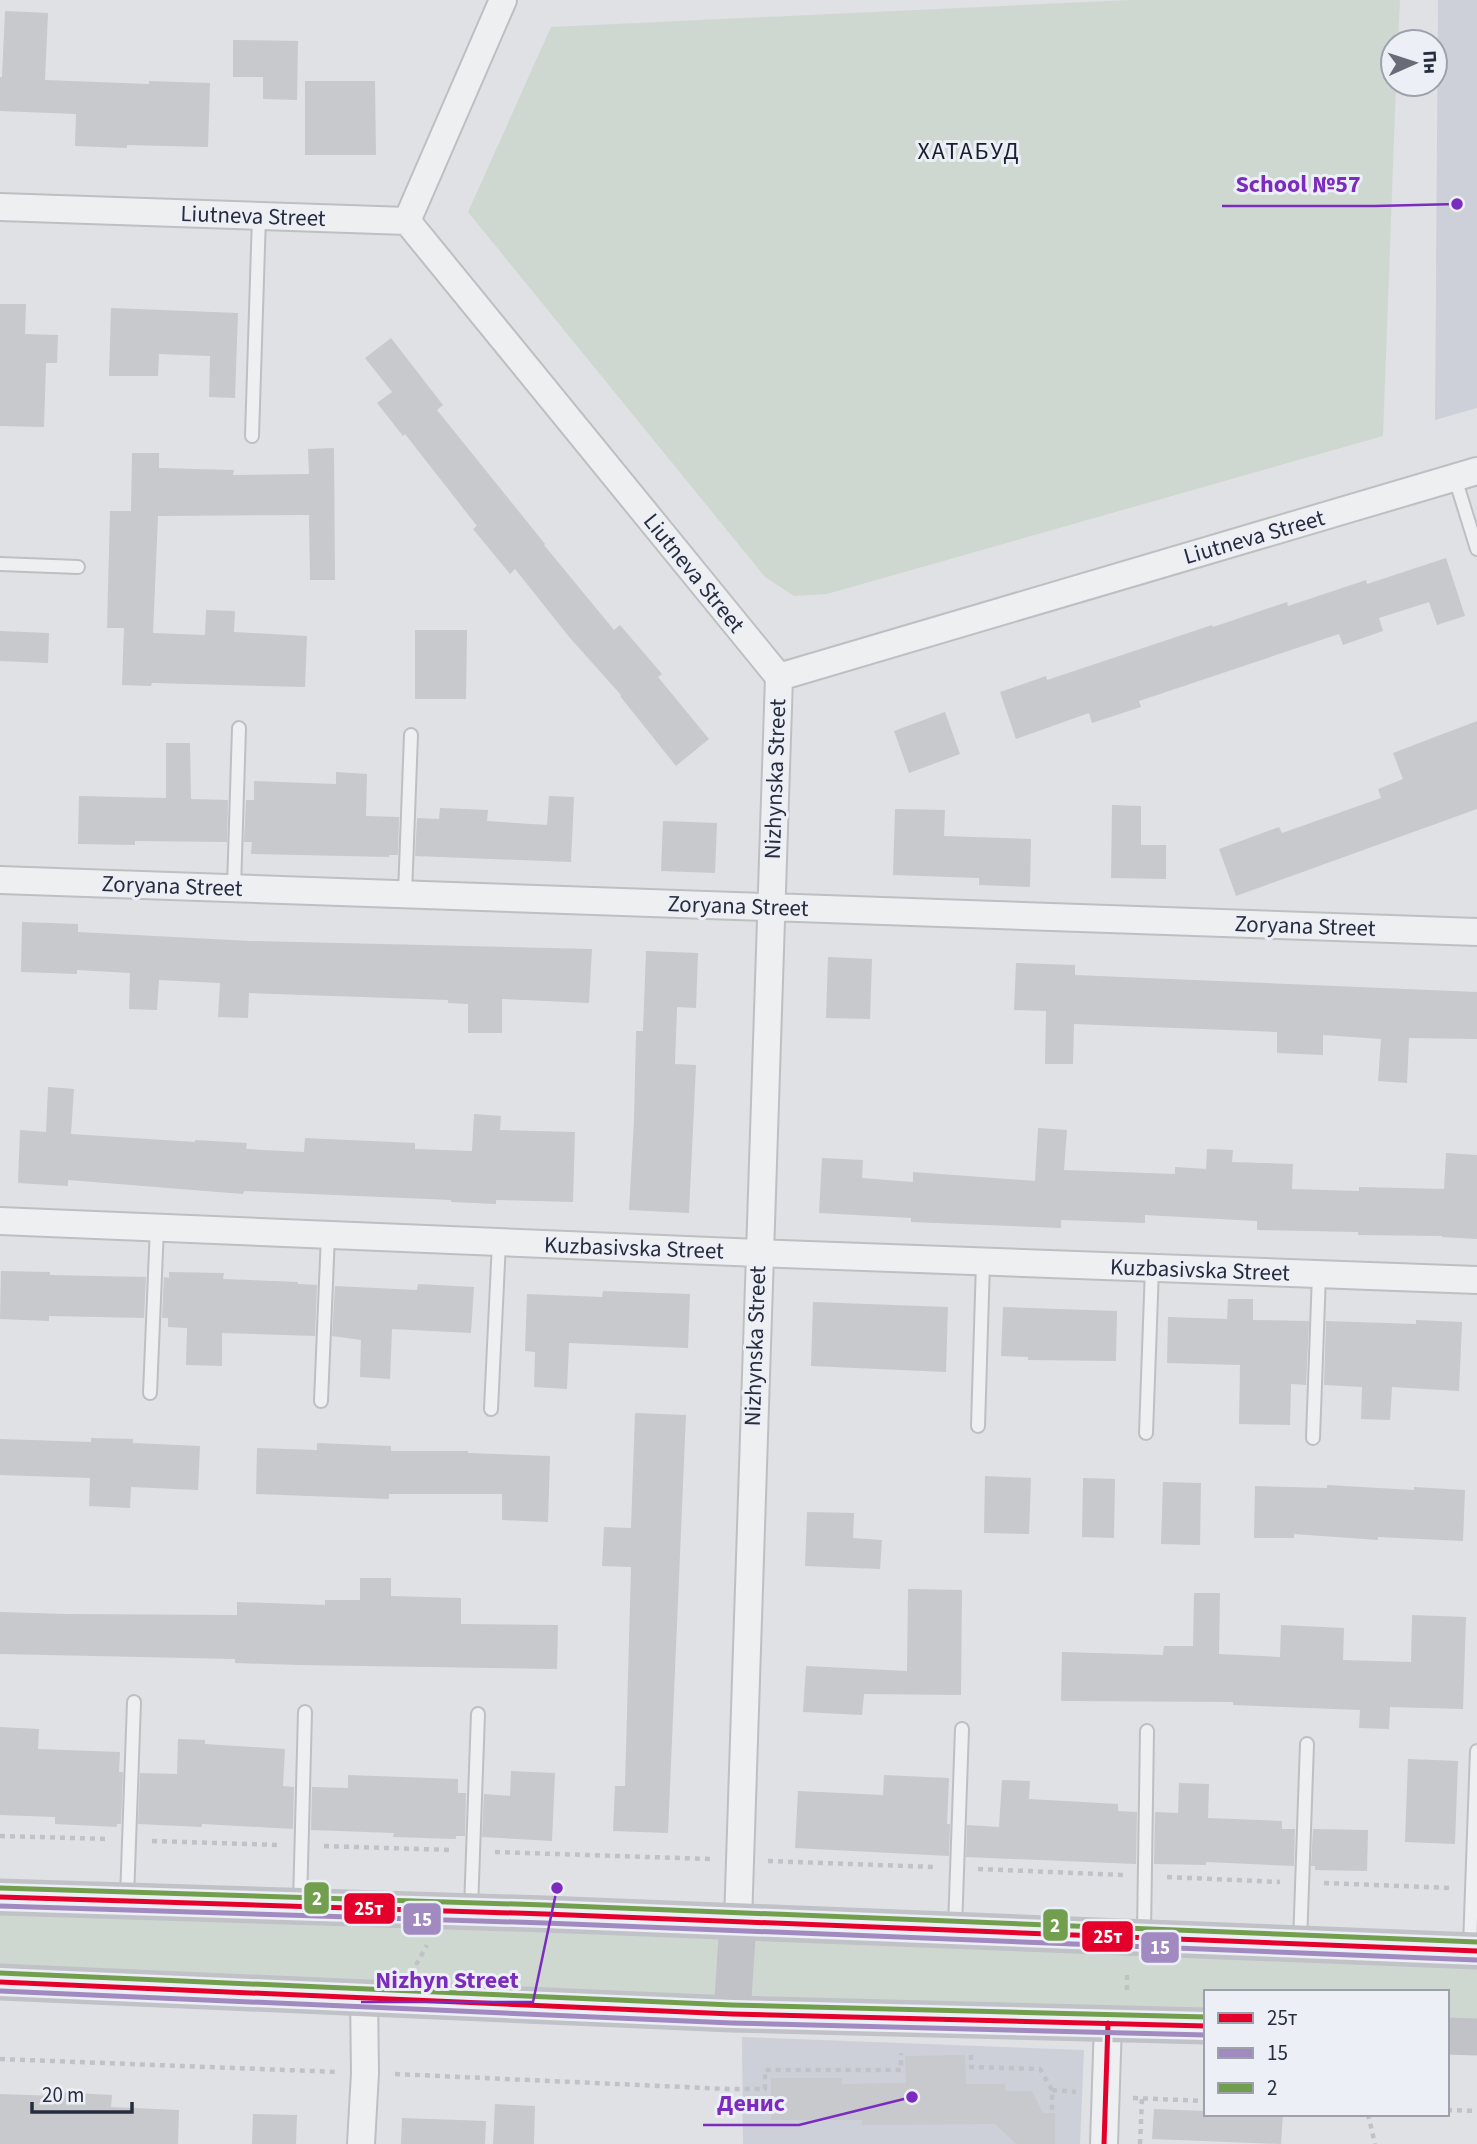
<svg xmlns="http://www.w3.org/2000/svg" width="1477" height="2144" viewBox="0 0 1477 2144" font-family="'Source Sans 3',sans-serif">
<rect width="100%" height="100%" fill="#dfe1e5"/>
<!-- built -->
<path fill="#cdd0d8" d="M 1438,0 L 1477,0 L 1477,408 L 1435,420 Z
M 742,2037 L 1084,2050 L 1080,2144 L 743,2144 Z"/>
<!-- green -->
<path fill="#ced8d0" d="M 1130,0 L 1400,0 L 1398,42 L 1393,42 L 1393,84 L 1396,84 L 1383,436 L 827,594 L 794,596 L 765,577 L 468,212 L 551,27 Z
M 0,1895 L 1477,1950 L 1477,2039 L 1447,2038 L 1447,1992 L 1206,1992 L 1206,2030 L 0,1982 Z"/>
<!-- building -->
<path fill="#c7c9cd" d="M 5,11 L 48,13 L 45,80 L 149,84 L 149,81 L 210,83 L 208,147 L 127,145 L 127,148 L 75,146 L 76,114 L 0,111 L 0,77 L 2,77 Z
M 233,40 L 298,41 L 297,100 L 263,99 L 263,77 L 233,77 Z
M 305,81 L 375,81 L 376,155 L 305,155 Z
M 0,304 L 26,304 L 25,334 L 58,335 L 57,363 L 46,363 L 44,427 L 0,426 Z
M 111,308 L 238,313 L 235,398 L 209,397 L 210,356 L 159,354 L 158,376 L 109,376 Z
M 391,338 L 443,405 L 437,410 L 545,544 L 544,545 L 614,630 L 620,625 L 662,674 L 658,677 L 709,739 L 676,766 L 620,696 L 621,695 L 570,638 L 515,569 L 510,574 L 473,529 L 477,526 L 405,434 L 403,436 L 377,403 L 392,392 L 365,358 Z
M 334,448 L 335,580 L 310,580 L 309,515 L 158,516 L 153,633 L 205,635 L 206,610 L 235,611 L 234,632 L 307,636 L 305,687 L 152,683 L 151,686 L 122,685 L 124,628 L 107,628 L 110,511 L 131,511 L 132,453 L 159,453 L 159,468 L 234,470 L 233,475 L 309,474 L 308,449 Z
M 1446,558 L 1465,616 L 1437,625 L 1429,602 L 1379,618 L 1383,631 L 1343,645 L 1339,634 L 1139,701 L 1141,707 L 1092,723 L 1089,713 L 1016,739 L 1000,692 L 1046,676 L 1047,680 L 1212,625 L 1213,627 L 1287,602 L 1288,606 L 1366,580 L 1367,584 Z
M 415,630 L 467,630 L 466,699 L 415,699 Z
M 0,631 L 49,633 L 48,663 L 0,661 Z
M 945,712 L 960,754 L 909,773 L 894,731 Z
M 1477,721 L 1477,809 L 1236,896 L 1219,849 L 1279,827 L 1282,833 L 1381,798 L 1378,789 L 1403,779 L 1393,753 Z
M 166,743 L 190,743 L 191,799 L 228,800 L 227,842 L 135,841 L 135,845 L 78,844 L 79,796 L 166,798 Z
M 336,772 L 367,774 L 366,816 L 399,817 L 398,855 L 389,855 L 389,857 L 251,854 L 252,842 L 244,842 L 246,800 L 254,800 L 254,781 L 336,784 Z
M 549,796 L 574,797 L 571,862 L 415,856 L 417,818 L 439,819 L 440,808 L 488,810 L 487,821 L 547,825 Z
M 1112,805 L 1141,806 L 1141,845 L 1166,845 L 1166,879 L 1111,878 Z
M 895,809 L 945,810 L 944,836 L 1031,839 L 1030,887 L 979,885 L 979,878 L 893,875 Z
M 663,821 L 717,823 L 715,873 L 661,871 Z
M 22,922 L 78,924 L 78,932 L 251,941 L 592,949 L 589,1003 L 502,999 L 502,1033 L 468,1033 L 468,1004 L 448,1003 L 448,1000 L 249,993 L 248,1018 L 218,1017 L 220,983 L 159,980 L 157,1010 L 129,1009 L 130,973 L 77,970 L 77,974 L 21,972 Z
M 646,951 L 698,953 L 696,1008 L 677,1007 L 675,1064 L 696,1065 L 689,1213 L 629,1210 L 634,1120 L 636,1031 L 643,1031 Z
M 828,957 L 872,959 L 870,1019 L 826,1018 Z
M 1016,963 L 1075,965 L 1075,975 L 1477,992 L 1477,1039 L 1409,1038 L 1407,1083 L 1378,1081 L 1381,1039 L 1323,1035 L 1323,1055 L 1277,1053 L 1277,1032 L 1074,1024 L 1073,1064 L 1045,1064 L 1046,1011 L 1014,1010 Z
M 48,1087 L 74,1089 L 71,1134 L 195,1142 L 195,1140 L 247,1143 L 246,1149 L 304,1152 L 305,1138 L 415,1143 L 415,1149 L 472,1151 L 474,1114 L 501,1116 L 500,1130 L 575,1132 L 573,1202 L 496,1200 L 496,1204 L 451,1202 L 451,1200 L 244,1191 L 243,1194 L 68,1180 L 68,1186 L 18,1183 L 20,1130 L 46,1132 Z
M 1038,1128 L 1067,1130 L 1064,1170 L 1175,1174 L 1175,1167 L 1206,1169 L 1207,1149 L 1233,1150 L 1232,1162 L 1293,1164 L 1292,1189 L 1359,1191 L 1359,1187 L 1444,1189 L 1446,1153 L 1477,1155 L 1477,1239 L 1442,1237 L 1442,1236 L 1358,1235 L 1358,1232 L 1257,1230 L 1257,1221 L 1145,1215 L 1145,1223 L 1061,1220 L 1061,1228 L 911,1222 L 911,1218 L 819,1213 L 822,1158 L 863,1160 L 862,1178 L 913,1182 L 913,1172 L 1035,1181 Z
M 1,1271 L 50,1272 L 50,1275 L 146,1277 L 144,1318 L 49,1316 L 49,1321 L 0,1319 Z
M 169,1272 L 224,1273 L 223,1279 L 298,1282 L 298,1284 L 317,1285 L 315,1336 L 222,1333 L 222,1366 L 186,1365 L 187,1328 L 168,1327 L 168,1318 L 162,1318 L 164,1277 L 169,1278 Z
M 418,1284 L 474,1287 L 471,1333 L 392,1329 L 390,1379 L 360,1377 L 361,1340 L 332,1336 L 335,1286 L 417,1290 Z
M 603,1291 L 690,1294 L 688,1348 L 569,1343 L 567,1389 L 534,1387 L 535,1352 L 525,1351 L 527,1294 L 602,1297 Z
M 1228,1299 L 1253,1299 L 1253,1320 L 1309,1321 L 1306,1385 L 1291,1384 L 1290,1425 L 1239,1424 L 1240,1365 L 1167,1363 L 1168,1317 L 1227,1319 Z
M 813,1302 L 948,1307 L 946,1372 L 811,1366 Z
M 1003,1307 L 1117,1311 L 1116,1361 L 1028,1360 L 1028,1357 L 1001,1356 Z
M 1416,1320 L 1462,1322 L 1459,1391 L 1392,1387 L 1390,1420 L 1361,1419 L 1362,1387 L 1324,1385 L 1326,1321 L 1416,1324 Z
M 635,1413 L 686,1415 L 668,1833 L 613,1831 L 615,1786 L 625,1786 L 631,1567 L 602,1566 L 604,1527 L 631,1528 Z
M 91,1438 L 133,1439 L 133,1443 L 200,1446 L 198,1490 L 131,1487 L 130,1508 L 89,1506 L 90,1478 L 0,1475 L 0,1439 L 91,1442 Z
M 317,1443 L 391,1446 L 391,1451 L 468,1451 L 468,1453 L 550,1456 L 548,1522 L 502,1520 L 502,1494 L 389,1494 L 389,1499 L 256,1494 L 257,1448 L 317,1450 Z
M 985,1476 L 1031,1478 L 1029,1534 L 984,1533 Z
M 1083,1478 L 1115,1479 L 1114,1538 L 1082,1537 Z
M 1163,1482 L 1201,1483 L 1200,1545 L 1161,1544 Z
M 1327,1485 L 1414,1490 L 1414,1487 L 1465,1490 L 1463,1541 L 1378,1537 L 1378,1540 L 1294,1534 L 1294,1538 L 1254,1538 L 1255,1486 L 1327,1488 Z
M 807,1512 L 854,1513 L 853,1538 L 882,1540 L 880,1569 L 805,1566 Z
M 360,1578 L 391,1578 L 391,1596 L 461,1598 L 461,1624 L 558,1625 L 557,1669 L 299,1665 L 235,1663 L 235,1659 L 0,1654 L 0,1612 L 66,1614 L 237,1615 L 237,1602 L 325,1605 L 325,1600 L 360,1600 Z
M 908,1589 L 962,1590 L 961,1695 L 864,1694 L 862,1715 L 803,1712 L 806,1666 L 907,1671 Z
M 1194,1593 L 1220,1593 L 1219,1654 L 1280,1657 L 1281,1625 L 1344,1628 L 1343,1660 L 1411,1662 L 1412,1615 L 1466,1617 L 1463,1709 L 1390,1707 L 1389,1729 L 1359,1728 L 1360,1710 L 1233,1705 L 1233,1702 L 1061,1701 L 1062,1652 L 1163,1655 L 1164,1646 L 1193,1646 Z
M 0,1727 L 39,1729 L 38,1749 L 120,1752 L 119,1772 L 123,1772 L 121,1824 L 117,1824 L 117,1827 L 55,1824 L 55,1817 L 0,1815 Z
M 178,1739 L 205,1740 L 205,1744 L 285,1749 L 283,1786 L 294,1787 L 293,1829 L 202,1824 L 202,1827 L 138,1824 L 140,1773 L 177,1774 Z
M 1408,1759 L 1458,1761 L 1455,1844 L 1405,1842 Z
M 511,1771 L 555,1773 L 552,1841 L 482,1837 L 484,1794 L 510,1796 Z
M 348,1775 L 458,1779 L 458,1793 L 466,1793 L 465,1836 L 456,1836 L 456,1839 L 393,1837 L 394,1833 L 311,1830 L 312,1787 L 348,1788 Z
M 884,1775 L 949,1778 L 947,1824 L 950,1824 L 949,1856 L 795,1848 L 798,1791 L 883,1795 Z
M 1002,1780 L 1030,1781 L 1029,1799 L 1118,1804 L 1118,1811 L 1137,1812 L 1136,1864 L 966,1857 L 967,1825 L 999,1827 Z
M 1179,1783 L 1209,1784 L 1208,1818 L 1282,1821 L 1282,1829 L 1295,1829 L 1294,1866 L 1206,1862 L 1206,1865 L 1154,1864 L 1155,1812 L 1178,1813 Z
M 1313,1829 L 1368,1830 L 1367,1871 L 1315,1870 L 1315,1866 L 1311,1866 Z
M 965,2055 L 966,2084 L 1005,2084 L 1005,2091 L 1032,2091 L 1043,2113 L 1055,2113 L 1055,2144 L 1016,2144 L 995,2124 L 862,2125 L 862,2120 L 771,2120 L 771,2078 L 842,2078 L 842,2084 L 906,2083 L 905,2056 Z
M 57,2092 L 112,2095 L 111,2107 L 179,2110 L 178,2144 L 0,2144 L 0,2094 L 57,2096 Z
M 495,2104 L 535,2106 L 534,2144 L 493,2144 Z
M 1154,2109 L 1206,2111 L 1206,2114 L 1283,2114 L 1281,2144 L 1152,2139 Z
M 253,2114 L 297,2115 L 296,2144 L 252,2144 Z
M 402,2118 L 486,2121 L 485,2144 L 401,2144 Z"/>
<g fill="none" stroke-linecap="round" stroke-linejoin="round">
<defs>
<path id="lane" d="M 252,436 L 259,216
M 1455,478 L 1477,549
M 0,564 L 78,567
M 234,888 L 239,728
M 405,894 L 411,735
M 150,1393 L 157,1227
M 321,1401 L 328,1235
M 491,1409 L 499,1242
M 978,1426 L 983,1262
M 1146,1433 L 1152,1268
M 1313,1438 L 1319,1274
M 127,1898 L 134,1702
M 300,1904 L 305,1712
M 471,1909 L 478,1714
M 955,1928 L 962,1729
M 1144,1933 L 1147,1731
M 1300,1943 L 1307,1744
M 1470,1946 L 1477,1751"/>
<path id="street" d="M 0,207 L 407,221 L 779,677
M 407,221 L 503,0
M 779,677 L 1477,471
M 0,880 L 1477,932
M 0,1221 L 758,1253 L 1477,1280
M 738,1922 L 779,677
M 361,2144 L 365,2073 L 364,1997
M 1104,2144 L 1108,2023"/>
</defs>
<!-- lane casing -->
<use href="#lane" stroke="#bdbfc3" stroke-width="16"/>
<!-- street casing -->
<use href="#street" stroke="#bdbfc3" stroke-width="30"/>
<!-- path -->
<path stroke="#c1c2c7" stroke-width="4.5" stroke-dasharray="5 5" stroke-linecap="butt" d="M 0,1836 L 109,1839
M 152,1841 L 280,1845
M 324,1846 L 451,1850
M 495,1852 L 710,1859
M 768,1861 L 934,1867
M 978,1869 L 1123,1875
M 1167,1877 L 1280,1882
M 1324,1883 L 1452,1888
M 416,1965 L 427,1945
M 1127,1990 L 1127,1971
M 971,2055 L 971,2067 L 1040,2069 L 1052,2090 L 1052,2113
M 0,2059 L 338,2072
M 395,2074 L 728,2089 L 765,2089 L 765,2070 L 901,2070 L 901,2053
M 1052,2090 L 1076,2092
M 1133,2098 L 1206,2101
M 1447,2110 L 1477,2111
M 1368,2114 L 1375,2144
M 1140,2144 L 1142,2098"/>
<!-- lane -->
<use href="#lane" stroke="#eeeff1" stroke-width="12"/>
<!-- street -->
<use href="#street" stroke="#eeeff1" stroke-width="26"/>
<!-- secondary -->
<path stroke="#c0c2c7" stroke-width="37" d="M 0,1897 L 545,1914 L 1477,1951
M 0,1982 L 732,2014 L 1206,2026
M 732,2014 L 738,1922
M 1447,2036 L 1477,2037"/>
<defs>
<path id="bus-1" d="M 0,1897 L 545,1914 L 1477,1951
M 0,1982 L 732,2014 L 1206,2026
M 1104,2144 L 1108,2023"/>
<path id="bus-2" d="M 0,1906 L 545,1923 L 1477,1960
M 0,1991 L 732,2023 L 1206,2035"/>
<path id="bus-3" d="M 0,1888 L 545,1905 L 1477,1942
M 0,1973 L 732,2005 L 1206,2017"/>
</defs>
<!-- bus-1 casing -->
<use href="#bus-1" stroke="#eceff5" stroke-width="10"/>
<!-- bus-2 casing -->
<use href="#bus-2" stroke="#eceff5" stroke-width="10"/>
<!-- bus-3 casing -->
<use href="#bus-3" stroke="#eceff5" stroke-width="10"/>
<!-- bus-1 -->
<use href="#bus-1" stroke="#e4002b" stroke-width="5"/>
<!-- bus-2 -->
<use href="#bus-2" stroke="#a18ac0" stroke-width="5"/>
<!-- bus-3 -->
<use href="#bus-3" stroke="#729f4d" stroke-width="5"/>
</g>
<g text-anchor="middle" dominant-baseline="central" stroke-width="6" stroke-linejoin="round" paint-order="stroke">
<!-- street labels -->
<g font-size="23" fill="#262d3e" stroke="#eceff5">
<text transform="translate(253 216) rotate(2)">Liutneva Street</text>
<text transform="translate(1254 537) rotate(-16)">Liutneva Street</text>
<text transform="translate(694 573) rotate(51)">Liutneva Street</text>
<text transform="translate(775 779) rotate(-88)">Nizhynska Street</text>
<text transform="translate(172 886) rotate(2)">Zoryana Street</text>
<text transform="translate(738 906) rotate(2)">Zoryana Street</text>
<text transform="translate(1305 926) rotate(2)">Zoryana Street</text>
<text transform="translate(634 1248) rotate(2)">Kuzbasivska Street</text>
<text transform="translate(1200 1270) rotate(2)">Kuzbasivska Street</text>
<text transform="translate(755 1346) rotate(-88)">Nizhynska Street</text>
</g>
<!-- neighbourhood labels -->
<g font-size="24" letter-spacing="2" fill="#181e2e" stroke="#eceff5">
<text x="969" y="151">ХАТАБУД</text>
</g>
</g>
<!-- callouts -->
<path fill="none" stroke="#7b2cbf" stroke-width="2.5" d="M1457 204L1375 206H1222M557 1888L533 2002H361M912 2097L799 2125H703"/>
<g fill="#7b2cbf" stroke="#eceff5" stroke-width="2.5">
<circle cx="1457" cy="204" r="7"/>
<circle cx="557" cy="1888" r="7"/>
<circle cx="912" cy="2097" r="7"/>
</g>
<g font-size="24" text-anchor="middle" font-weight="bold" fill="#7b2cbf" stroke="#eceff5" stroke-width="6" stroke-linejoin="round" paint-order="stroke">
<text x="1298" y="192">School №57</text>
<text x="447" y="1988">Nizhyn Street</text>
<text x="751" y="2111">Денис</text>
</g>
<g stroke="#eceff5" stroke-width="2.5">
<rect x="303" y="1881" width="27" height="34" rx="7" fill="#729f4d"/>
<rect x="343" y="1892" width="53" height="33" rx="7" fill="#e4002b"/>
<rect x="402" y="1902" width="40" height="34" rx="7" fill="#a18ac0"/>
<rect x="1042" y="1908" width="27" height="34" rx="7" fill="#729f4d"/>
<rect x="1081" y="1920" width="53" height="33" rx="7" fill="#e4002b"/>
<rect x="1140" y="1931" width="40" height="33" rx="7" fill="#a18ac0"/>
</g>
<g font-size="19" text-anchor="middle" font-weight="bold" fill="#fff">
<text x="317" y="1905">2</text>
<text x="369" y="1915">25т</text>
<text x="422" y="1926">15</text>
<text x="1055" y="1932">2</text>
<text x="1108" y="1943">25т</text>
<text x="1160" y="1954">15</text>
</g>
<!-- legend -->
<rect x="1204" y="1990" width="245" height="126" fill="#eceff5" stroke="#9da1ac" stroke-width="2"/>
<rect x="1218" y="2013" width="35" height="10" fill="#e4002b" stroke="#9da1ac" stroke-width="2"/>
<text x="1267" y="2025" font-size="21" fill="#262d3e">25т</text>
<rect x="1218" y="2048" width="35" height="10" fill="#a18ac0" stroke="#9da1ac" stroke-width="2"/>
<text x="1267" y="2060" font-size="21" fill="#262d3e">15</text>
<rect x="1218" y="2083" width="35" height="10" fill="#729f4d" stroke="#9da1ac" stroke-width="2"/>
<text x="1267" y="2095" font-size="21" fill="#262d3e">2</text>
<!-- north arrow -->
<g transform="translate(1414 63) rotate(87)"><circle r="33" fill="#eceff5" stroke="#9da1ac" stroke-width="2"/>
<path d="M0-5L12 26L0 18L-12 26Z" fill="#676c78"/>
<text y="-10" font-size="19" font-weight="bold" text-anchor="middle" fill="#262d3e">Пн</text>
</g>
<!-- scale -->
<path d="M32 2102v10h100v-10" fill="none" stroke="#262d3e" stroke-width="3.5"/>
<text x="42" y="2102" font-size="21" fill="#262d3e" stroke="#eceff5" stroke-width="5" paint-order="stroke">20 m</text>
</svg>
